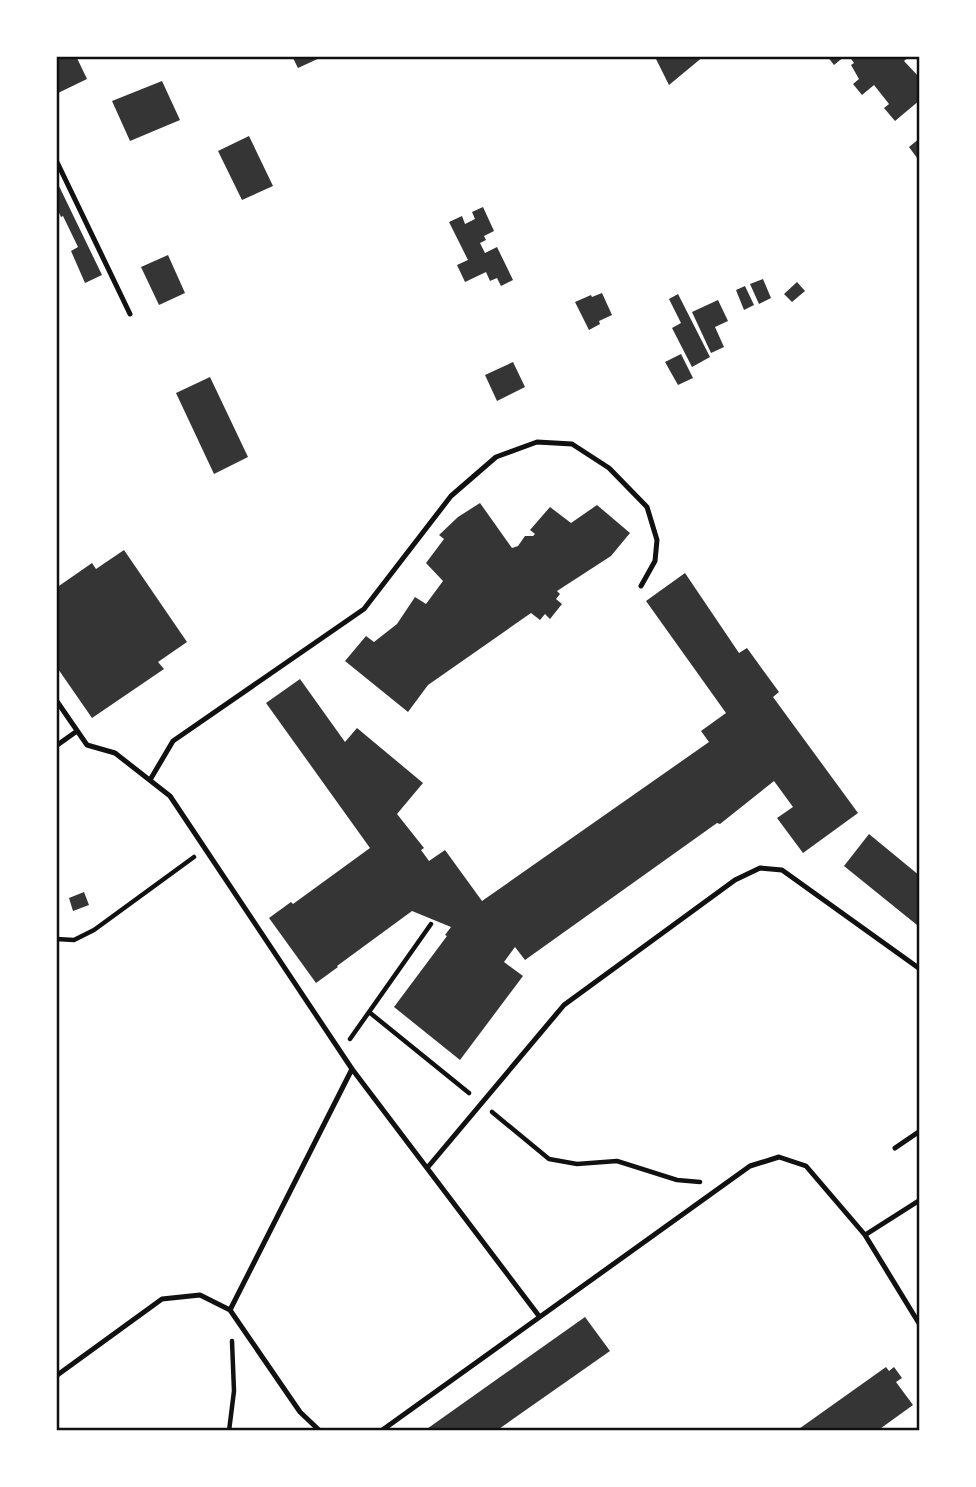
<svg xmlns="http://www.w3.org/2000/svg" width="976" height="1487" viewBox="0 0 976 1487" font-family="'Public Sans',sans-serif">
<rect width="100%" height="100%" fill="#fff"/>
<!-- building -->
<path fill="#353535" d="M 56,56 L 76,56 L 87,79 L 56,94 Z
M 292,56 L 324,56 L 298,68 Z
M 660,56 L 704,56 L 669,85 L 656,59 Z
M 827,56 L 845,56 L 834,65 Z
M 849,56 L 910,56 L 904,61 L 920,78 L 920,100 L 895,121 L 884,108 L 889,104 L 874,85 L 862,95 L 853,84 L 859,79 L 851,65 L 854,63 Z
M 162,81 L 180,120 L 130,141 L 112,101 Z
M 249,136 L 273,186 L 242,200 L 218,151 Z
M 920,138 L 920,162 L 909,147 Z
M 58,184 L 102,275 L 85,283 L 71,251 L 78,247 L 63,216 L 61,217 L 56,206 L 56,185 Z
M 483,207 L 494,231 L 484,236 L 486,240 L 480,243 L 485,253 L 497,247 L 513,280 L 501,286 L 497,278 L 490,281 L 486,272 L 465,282 L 457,265 L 468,260 L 449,222 L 462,216 L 465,224 L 475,219 L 472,212 Z
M 168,255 L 185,293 L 159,305 L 141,267 Z
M 763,279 L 771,298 L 759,304 L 750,284 Z
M 797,282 L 805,291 L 792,302 L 784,294 Z
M 745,286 L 754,305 L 744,310 L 736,290 Z
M 602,293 L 612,315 L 599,321 L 600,324 L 589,330 L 575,302 L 591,295 L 592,297 Z
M 678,294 L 710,357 L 692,367 L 672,328 L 681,323 L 669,299 Z
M 718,300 L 728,321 L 715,327 L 724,347 L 711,353 L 692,312 Z
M 681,354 L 693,378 L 678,385 L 665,362 Z
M 513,362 L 525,387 L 497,401 L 485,375 Z
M 210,377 L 248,457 L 214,474 L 176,393 Z
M 480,503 L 512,548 L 518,546 L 525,536 L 533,536 L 535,534 L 530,530 L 550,507 L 571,523 L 597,505 L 630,533 L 611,556 L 557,591 L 560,594 L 556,599 L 562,604 L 550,619 L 545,614 L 540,620 L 531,613 L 428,685 L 408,712 L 345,661 L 366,636 L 374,642 L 397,624 L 415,597 L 426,604 L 443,581 L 426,563 L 444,539 L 439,535 L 458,517 Z
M 124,550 L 187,642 L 158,662 L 164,669 L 92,718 L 56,666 L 56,588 L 92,563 L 96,569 Z
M 685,573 L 739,653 L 747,648 L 779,692 L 773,697 L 858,813 L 803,853 L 777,818 L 793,807 L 774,781 L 720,824 L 717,823 L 525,960 L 515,947 L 504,962 L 523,976 L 460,1060 L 394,1007 L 447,936 L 445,935 L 451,927 L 412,911 L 337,966 L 338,967 L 316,983 L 269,918 L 291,902 L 293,904 L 370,848 L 266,703 L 300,679 L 345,742 L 357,728 L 423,783 L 397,814 L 424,848 L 421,850 L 429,861 L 445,850 L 482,901 L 709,742 L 701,731 L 726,713 L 646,601 Z
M 869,834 L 920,876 L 920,921 L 917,925 L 844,866 Z
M 84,892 L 89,905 L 73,911 L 69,898 Z
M 585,1317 L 610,1351 L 496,1431 L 424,1431 Z
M 886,1367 L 889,1371 L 894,1367 L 902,1378 L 896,1382 L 913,1405 L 877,1431 L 796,1431 Z"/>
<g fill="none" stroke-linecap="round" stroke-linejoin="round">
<!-- path -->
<path stroke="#111" stroke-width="4.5" d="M 56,939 L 74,940 L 94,930 L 194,857
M 369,1012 L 469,1093
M 350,1039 L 431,924
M 492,1112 L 549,1159 L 577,1164 L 617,1161 L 677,1180 L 700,1182
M 229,1431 L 234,1391 L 232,1341"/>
<!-- service -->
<path stroke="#111" stroke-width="5" d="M 56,160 L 130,314
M 56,700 L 87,745 L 115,753 L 170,796 L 352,1069 L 539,1316
M 56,746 L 77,731
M 150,780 L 173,741 L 364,609 L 451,496 L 496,457 L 537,442 L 572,444 L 609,468 L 647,507 L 657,540 L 655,561 L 641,586
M 895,1148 L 920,1131
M 428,1167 L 564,1005 L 735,880 L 760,868 L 782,870 L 920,969
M 865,1235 L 920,1200
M 230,1310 L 352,1069
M 56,1376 L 162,1299 L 200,1295 L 230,1310 L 300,1412 L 320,1431
M 381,1431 L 750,1166 L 779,1157 L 806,1166 L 865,1235 L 920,1325"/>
</g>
<!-- border -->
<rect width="976" height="1487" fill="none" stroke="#ffffff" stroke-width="116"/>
<rect x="58" y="58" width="860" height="1371" fill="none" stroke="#111" stroke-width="2.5"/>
</svg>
